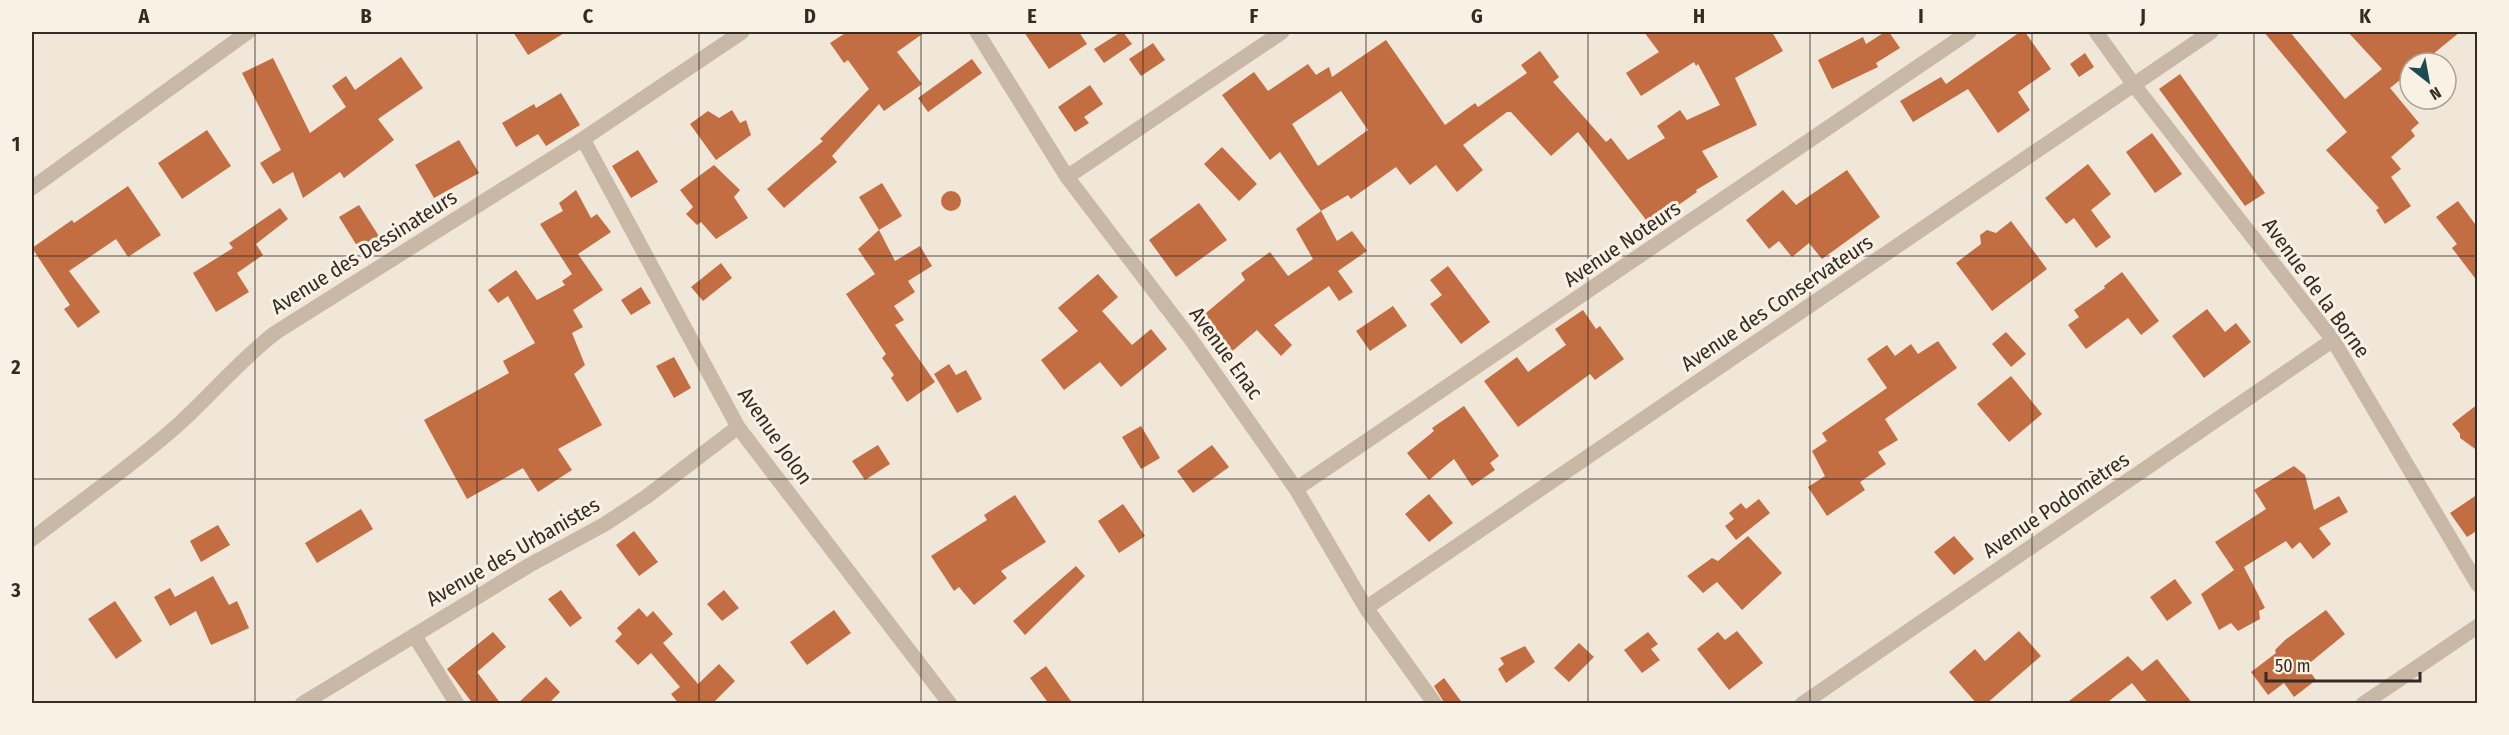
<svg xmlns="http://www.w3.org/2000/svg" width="2509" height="735" viewBox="0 0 2509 735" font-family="'Fira Sans Condensed',sans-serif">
<rect width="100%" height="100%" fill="#f0e7d8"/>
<!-- building -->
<path fill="#c36d43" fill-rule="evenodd" d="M 513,32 L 566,32 L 528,55 Z
M 847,32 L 925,32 L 897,52 L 922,84 L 884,111 L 879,104 L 832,156 L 837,162 L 784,208 L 767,189 L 823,141 L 820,139 L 869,89 L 848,60 L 844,63 L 830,43 Z
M 1024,32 L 1079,32 L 1087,44 L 1049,69 Z
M 1121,32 L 1123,32 L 1132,44 L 1104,63 L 1094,49 Z
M 1644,32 L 1772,32 L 1783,51 L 1735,78 L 1757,125 L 1702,151 L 1718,177 L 1696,190 L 1697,192 L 1650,225 L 1578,132 L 1551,156 L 1511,112 L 1507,112 L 1463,145 L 1483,170 L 1457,192 L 1436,165 L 1410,185 L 1396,167 L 1351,199 L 1348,195 L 1321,211 L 1280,152 L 1270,160 L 1222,95 L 1254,72 L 1268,91 L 1308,64 L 1316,75 L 1329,67 L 1332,77 L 1386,40 L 1445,125 L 1475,103 L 1478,107 L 1527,73 L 1521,65 L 1540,51 L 1559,77 L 1553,82 L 1606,142 L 1611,138 L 1628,160 L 1665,138 L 1657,126 L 1680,110 L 1687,120 L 1720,105 L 1698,64 L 1696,66 L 1694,62 L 1641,96 L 1626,73 L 1659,52 ZM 1341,91 L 1368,130 L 1318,166 L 1292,124 Z
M 1885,32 L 1889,32 L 1900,48 L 1876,63 L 1878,67 L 1832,89 L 1818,60 L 1863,37 L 1866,44 Z
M 2020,32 L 2025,32 L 2051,69 L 2018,92 L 2030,110 L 1998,133 L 1968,89 L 1913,122 L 1900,101 L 1941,77 L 1946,84 Z
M 2264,32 L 2290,32 L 2345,99 L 2382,69 L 2348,32 L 2460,32 L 2422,63 L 2410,63 L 2410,72 L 2390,88 L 2419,123 L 2411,130 L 2415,136 L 2391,157 L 2401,169 L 2391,177 L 2411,206 L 2385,224 L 2376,210 L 2379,208 L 2326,150 L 2347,132 Z
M 1153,43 L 1165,60 L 1141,76 L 1129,59 Z
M 2085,53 L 2094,67 L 2079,77 L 2070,64 Z
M 401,57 L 423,88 L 378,119 L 394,140 L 344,178 L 340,172 L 303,198 L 293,172 L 273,184 L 260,163 L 281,150 L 242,73 L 273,58 L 310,133 L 346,107 L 332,86 L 346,76 L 355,90 Z
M 972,59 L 982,73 L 928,112 L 918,98 Z
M 2180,74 L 2265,193 L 2245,206 L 2159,89 Z
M 1090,85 L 1103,104 L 1084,117 L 1089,123 L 1075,132 L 1058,107 Z
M 561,93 L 580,125 L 546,146 L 538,134 L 516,147 L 502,123 L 534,104 L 536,108 Z
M 732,110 L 740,123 L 746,120 L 751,135 L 716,160 L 690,124 L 708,111 L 719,118 Z
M 207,130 L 231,166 L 182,199 L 158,163 Z
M 2152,133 L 2182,174 L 2155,193 L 2126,152 Z
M 459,140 L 479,173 L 434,198 L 415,165 Z
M 1222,147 L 1257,184 L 1239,201 L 1204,164 Z
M 638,150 L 658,182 L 631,198 L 612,166 Z
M 2088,164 L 2111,194 L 2091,210 L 2111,237 L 2096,248 L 2074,218 L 2066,224 L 2045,198 Z
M 714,165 L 740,190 L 734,197 L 748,218 L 716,239 L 701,222 L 697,225 L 686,214 L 693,207 L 680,190 Z
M 1847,170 L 1880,217 L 1822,259 L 1809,243 L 1792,257 L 1779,241 L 1769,249 L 1746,220 L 1783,190 L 1796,205 Z
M 882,183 L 902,216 L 879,230 L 859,197 Z
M 128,186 L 161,235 L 128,257 L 116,239 L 69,271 L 100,312 L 78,328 L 64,309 L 70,305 L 32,248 L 72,220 L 74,223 Z
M 576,190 L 591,218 L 597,214 L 611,232 L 578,254 L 603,290 L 573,310 L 583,327 L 572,333 L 585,365 L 574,374 L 602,425 L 558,449 L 572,470 L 538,492 L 523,468 L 467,499 L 424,420 L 509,373 L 503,361 L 535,343 L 508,296 L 498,303 L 488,290 L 516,270 L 537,300 L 565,285 L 562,281 L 572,274 L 540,224 L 563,211 L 559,203 Z
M941 201a10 10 0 1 1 20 0a10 10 0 1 1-20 0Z
M 2458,201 L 2478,228 L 2478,282 L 2452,248 L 2457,244 L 2436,217 Z
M 1199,203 L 1227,240 L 1176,277 L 1149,240 Z
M 359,205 L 384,244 L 364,257 L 339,217 Z
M 280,208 L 288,219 L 256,244 L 263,255 L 237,273 L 249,292 L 216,312 L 193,273 L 233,248 L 229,243 Z
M 1321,211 L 1337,241 L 1352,231 L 1367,251 L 1338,271 L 1353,292 L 1339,301 L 1329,286 L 1274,325 L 1292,345 L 1281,356 L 1257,330 L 1223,359 L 1193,324 L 1245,280 L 1241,273 L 1270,252 L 1288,276 L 1313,259 L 1296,229 Z
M 2011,221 L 2047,269 L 1992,311 L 1956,263 L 1981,244 L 1980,235 L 1987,230 L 1996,233 Z
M 879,230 L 895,261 L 920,246 L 932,266 L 908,281 L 915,292 L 894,306 L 904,320 L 895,325 L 935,382 L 907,402 L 891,378 L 894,375 L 882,358 L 886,354 L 846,294 L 875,274 L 858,249 Z
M 721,263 L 732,278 L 703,301 L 691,287 Z
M 1448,266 L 1490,322 L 1461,344 L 1430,304 L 1442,295 L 1430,280 Z
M 2122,272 L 2159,321 L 2141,335 L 2128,318 L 2086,349 L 2068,325 L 2079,317 L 2074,310 L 2105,288 L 2104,286 Z
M 1098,274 L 1118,297 L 1102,311 L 1132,345 L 1151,329 L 1167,349 L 1121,387 L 1100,362 L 1064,390 L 1041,360 L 1078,331 L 1058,308 Z
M 641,287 L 651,303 L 631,315 L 621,300 Z
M 1393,306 L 1407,326 L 1370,351 L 1356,331 Z
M 2207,309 L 2225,332 L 2236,323 L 2251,342 L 2204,378 L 2172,336 Z
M 1583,310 L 1596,329 L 1600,326 L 1624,359 L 1595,380 L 1590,374 L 1518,427 L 1484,381 L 1517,357 L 1528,372 L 1566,345 L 1555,329 Z
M 2006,332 L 2026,354 L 2011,367 L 1992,344 Z
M 1938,341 L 1957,368 L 1885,419 L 1898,440 L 1878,452 L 1886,464 L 1860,482 L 1865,490 L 1827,516 L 1808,487 L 1825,476 L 1812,451 L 1827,441 L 1822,433 L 1887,388 L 1867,359 L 1887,345 L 1895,356 L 1911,344 L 1918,354 Z
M 674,357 L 691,388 L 674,398 L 656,366 Z
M 949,364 L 956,375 L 966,370 L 982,399 L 957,413 L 934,374 Z
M 2011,376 L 2042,414 L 2009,442 L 1977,404 Z
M 2478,404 L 2478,451 L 2460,438 L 2460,434 L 2452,424 Z
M 1464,406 L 1499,456 L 1490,463 L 1495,470 L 1472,486 L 1454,459 L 1429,480 L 1407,453 L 1434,431 L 1432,428 Z
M 1141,426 L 1160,458 L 1141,469 L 1122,437 Z
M 878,445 L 890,464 L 865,480 L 852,461 Z
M 1212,445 L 1229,467 L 1193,493 L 1177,471 Z
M 2294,466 L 2305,475 L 2314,510 L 2339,496 L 2348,512 L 2319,528 L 2331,544 L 2313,559 L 2300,542 L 2292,549 L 2286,541 L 2244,567 L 2265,608 L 2259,611 L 2260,619 L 2238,631 L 2231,623 L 2219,630 L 2201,594 L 2234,570 L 2215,542 L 2266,509 L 2254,490 Z
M 1429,494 L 1453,523 L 1429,542 L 1405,514 Z
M 2478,494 L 2478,530 L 2467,537 L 2450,513 Z
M 1015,495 L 1046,542 L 1001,571 L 1007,578 L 974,605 L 959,587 L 954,591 L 931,556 L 987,520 L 984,515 Z
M 1759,499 L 1770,513 L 1736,540 L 1725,526 L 1734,519 L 1729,513 L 1741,503 L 1746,509 Z
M 1123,504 L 1145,536 L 1119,553 L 1098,521 Z
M 361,509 L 373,529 L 317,563 L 305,543 Z
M 218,525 L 230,545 L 201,562 L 190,541 Z
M 634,531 L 658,562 L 639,576 L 616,545 Z
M 1748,536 L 1782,573 L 1742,610 L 1717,582 L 1703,593 L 1687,576 L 1712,558 L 1718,561 Z
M 1954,536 L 1974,559 L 1954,575 L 1934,552 Z
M 1076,566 L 1085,576 L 1025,635 L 1013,621 Z
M 213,576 L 229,605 L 237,601 L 249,628 L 211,645 L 196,611 L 170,626 L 154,597 L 170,588 L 175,597 Z
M 2175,579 L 2192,603 L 2167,621 L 2150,597 Z
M 561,590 L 582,618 L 570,627 L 548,599 Z
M 724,590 L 739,608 L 722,621 L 707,604 Z
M 115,601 L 142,641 L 116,659 L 88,619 Z
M 639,608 L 647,617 L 653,611 L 673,634 L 663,643 L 698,684 L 719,664 L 735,681 L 712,704 L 679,704 L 671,694 L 680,687 L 651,653 L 638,665 L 615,641 L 622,634 L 617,628 Z
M 834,610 L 851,633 L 807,665 L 790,642 Z
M 2326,610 L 2345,634 L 2306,666 L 2316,680 L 2294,697 L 2284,683 L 2268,695 L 2251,672 L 2276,653 L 2275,650 L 2285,640 Z
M 1737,631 L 1763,663 L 1729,690 L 1697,649 L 1718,632 L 1725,640 Z
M 2019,631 L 2041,656 L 1986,704 L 1977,704 L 1949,672 L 1975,649 L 1985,661 Z
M 493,632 L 506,647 L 477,672 L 501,704 L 473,704 L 447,669 Z
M 1648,632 L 1658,644 L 1651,649 L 1660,660 L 1642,673 L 1624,650 Z
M 1579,643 L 1594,657 L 1569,682 L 1554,668 Z
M 1525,646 L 1535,662 L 1506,683 L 1498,669 L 1504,664 L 1500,658 Z
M 2128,656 L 2142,671 L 2157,659 L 2193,704 L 2149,704 L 2132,683 L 2105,704 L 2065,704 Z
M 1046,666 L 1073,704 L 1049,704 L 1030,678 Z
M 546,677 L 560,692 L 548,704 L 517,704 Z
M 1444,678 L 1463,704 L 1445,704 L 1434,686 Z"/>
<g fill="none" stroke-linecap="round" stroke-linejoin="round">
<!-- minor -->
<path stroke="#c8b8a5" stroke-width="15" d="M 977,32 L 1067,177 L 1190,338 L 1296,489 L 1366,608 L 1435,704
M 2096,32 L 2134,85 L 2333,340 L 2478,585
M 583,139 L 738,427 L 950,704
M 1067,177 L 1282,32
M 32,188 L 248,32
M 1296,489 L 1969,32
M 32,539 C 81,501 133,465 179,424 C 212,394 240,360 275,333 L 583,139 L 742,32
M 1366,608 L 2211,32
M 414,635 L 457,704
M 302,704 L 528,566 L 605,524 L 646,497 L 738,427
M 1802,704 L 2333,340
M 2363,704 L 2478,626"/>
</g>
<!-- grid -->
<path fill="none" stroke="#332b26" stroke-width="1.5" stroke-opacity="0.55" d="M 255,32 L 255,704M 477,32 L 477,704M 699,32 L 699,704M 921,32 L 921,704M 1143,32 L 1143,704M 1366,32 L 1366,704M 1588,32 L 1588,704M 1810,32 L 1810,704M 2032,32 L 2032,704M 2254,32 L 2254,704M 32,256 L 2478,256M 32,479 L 2478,479"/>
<g text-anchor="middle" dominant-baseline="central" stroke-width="6" stroke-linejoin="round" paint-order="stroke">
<!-- street labels -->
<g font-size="21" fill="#332b26" stroke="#f8f1e4">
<text transform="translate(1622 244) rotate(-34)">Avenue Noteurs</text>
<text transform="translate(364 252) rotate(-32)">Avenue des Dessinateurs</text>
<text transform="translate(2316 288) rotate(54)">Avenue de la Borne</text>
<text transform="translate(1777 303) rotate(-34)">Avenue des Conservateurs</text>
<text transform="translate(1226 353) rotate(54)">Avenue Enac</text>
<text transform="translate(775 436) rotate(55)">Avenue Jolon</text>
<text transform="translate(2056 505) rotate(-34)">Avenue Podomètres</text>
<text transform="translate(513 552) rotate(-30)">Avenue des Urbanistes</text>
</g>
</g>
<!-- border -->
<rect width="2509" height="735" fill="none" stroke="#f8f1e4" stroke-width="66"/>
<!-- north arrow -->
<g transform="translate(2428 81) rotate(149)"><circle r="28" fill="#f8f1e4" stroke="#a9a298" stroke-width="1.5"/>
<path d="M0-4.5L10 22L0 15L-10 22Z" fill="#1d4b54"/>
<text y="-9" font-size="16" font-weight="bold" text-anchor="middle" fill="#332b26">N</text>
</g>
<!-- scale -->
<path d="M2266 672v9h154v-9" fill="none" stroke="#332b26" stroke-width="3"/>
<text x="2275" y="672" font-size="18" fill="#332b26" stroke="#f8f1e4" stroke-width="4.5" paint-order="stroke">50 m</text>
<rect x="33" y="33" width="2443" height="669" fill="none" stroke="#332b26" stroke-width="2"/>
<g font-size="20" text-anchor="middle" font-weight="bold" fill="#332b26">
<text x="144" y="23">A</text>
<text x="366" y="23">B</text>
<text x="588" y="23">C</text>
<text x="810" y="23">D</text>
<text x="1032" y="23">E</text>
<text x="1254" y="23">F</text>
<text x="1477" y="23">G</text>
<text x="1699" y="23">H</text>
<text x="1921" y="23">I</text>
<text x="2143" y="23">J</text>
<text x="2365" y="23">K</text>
<text x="16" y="151">1</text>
<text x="16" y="374">2</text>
<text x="16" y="597">3</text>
</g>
</svg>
